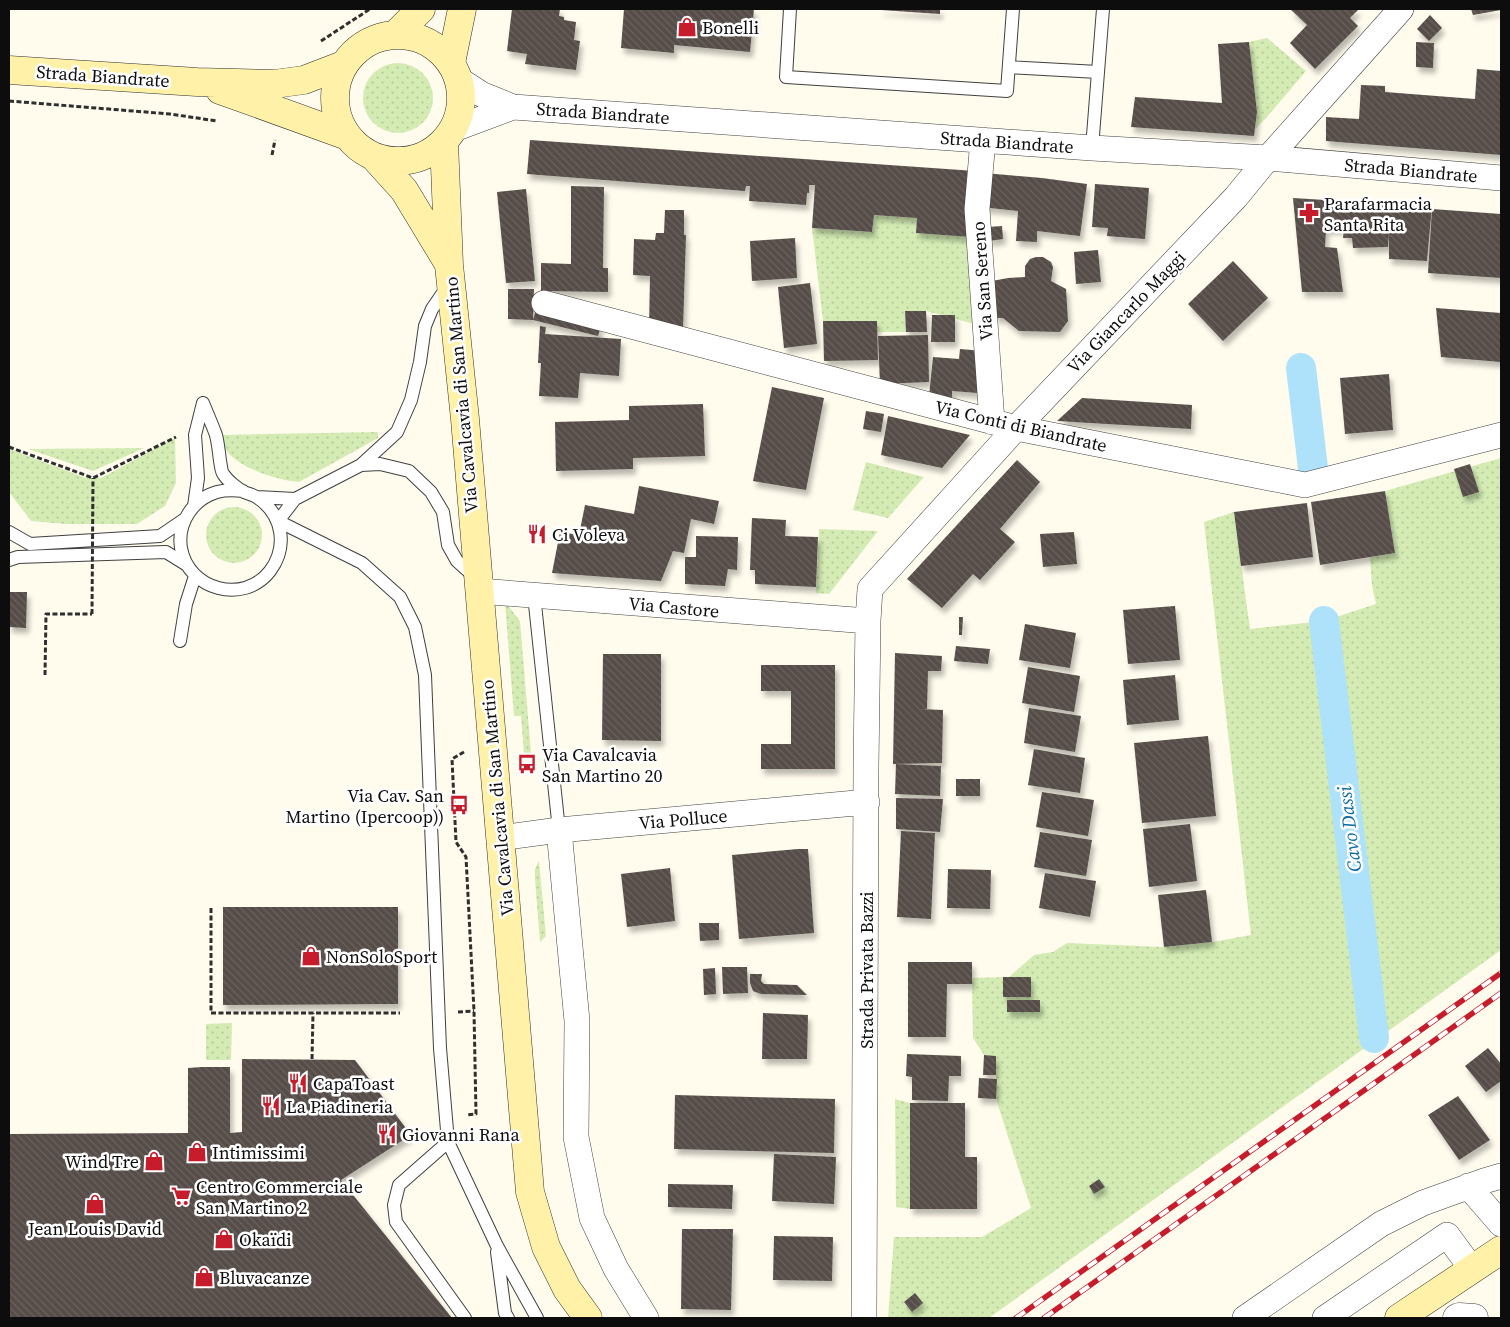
<svg xmlns="http://www.w3.org/2000/svg" width="1510" height="1327" viewBox="0 0 1510 1327" font-family="'Source Serif 4',serif">
<defs>
<pattern id="grass-dots" width="8" height="8" patternUnits="userSpaceOnUse" patternTransform="scale(1.25)"><rect width="8" height="8" fill="#d4ecb4"/><path d="M2 2h.1M6 6h.1" fill="none" stroke="#b5c99a" stroke-width="1.8" stroke-linecap="round"/></pattern>
<pattern id="building-back-hatch" width="6" height="6" patternUnits="userSpaceOnUse" patternTransform="scale(1.25)"><rect width="6" height="6" fill="#564d49"/><path d="M-1 5l2 2M0 0l6 6M5-1l2 2" fill="none" stroke="#69625f"/></pattern>
<filter id="shadow"><feDropShadow dx="3" dy="5.5" stdDeviation="2.5" flood-color="#0004"/></filter>
</defs>
<rect width="100%" height="100%" fill="#fffbed"/>
<!-- grass -->
<path fill="url(#grass-dots)" d="M 1267,38 L 1306,71 L 1267,117 L 1255,129 L 1257,112 L 1249,42 Z
M363 98a35 35 0 1 1 70 0a35 35 0 1 1-70 0Z
M 874,215 L 917,218 L 916,233 L 970,237 L 978,325 L 926,311 L 905,311 L 906,332 L 877,332 L 877,321 L 823,321 L 812,228 L 872,232 Z
M 378,432 L 378,438 L 299,482 C 275,480 221,464 221,435 Z
M 175,438 L 176,483 L 165,506 L 137,524 L 66,524 L 31,521 L 9,492 L 9,449 L 86,478 L 101,478 Z
M 144,448 L 93,471 L 28,449 Z
M 1501,458 L 1501,950 L 989,1318 L 888,1318 L 894,1237 L 982,1237 L 1031,1208 L 996,1099 L 996,1056 L 984,1055 L 973,1038 L 972,978 L 1009,977 L 1034,955 L 1053,952 L 1067,943 L 1164,947 L 1212,942 L 1251,935 L 1204,522 L 1234,512 L 1250,629 L 1324,621 L 1376,604 L 1372,586 L 1370,557 L 1395,553 L 1385,491 Z
M 866,462 L 924,477 L 888,518 L 853,510 Z
M206 535a28 28 0 1 1 56 0a28 28 0 1 1-56 0Z
M 819,529 L 878,531 L 829,594 L 816,593 Z
M 505,602 L 520,621 L 531,753 L 524,754 L 521,716 L 514,716 Z
M 539,861 L 546,936 L 540,942 L 535,879 L 535,869 Z
M 232,1023 L 231,1060 L 206,1060 L 206,1024 Z
M 895,1099 L 910,1103 L 910,1209 L 896,1207 Z"/>
<g fill="none" stroke-linecap="round" stroke-linejoin="round">
<!-- canal -->
<path stroke="#aee1fa" stroke-width="30" d="M 1301,368 L 1313,468
M 1324,621 L 1374,1038"/>
</g>
<!-- building -->
<path fill="url(#building-back-hatch)" filter="url(#shadow)" d="M 512,9 L 560,9 L 559,16 L 564,17 L 564,20 L 576,22 L 574,40 L 580,41 L 576,70 L 525,64 L 527,54 L 507,51 Z
M 624,9 L 754,9 L 750,52 L 674,45 L 674,53 L 621,48 Z
M 881,9 L 940,9 L 940,14 L 881,10 Z
M 1290,9 L 1356,9 L 1358,10 L 1350,18 L 1358,26 L 1315,69 L 1290,43 L 1307,25 Z
M 1471,9 L 1501,9 L 1501,10 L 1473,15 Z
M 1430,15 L 1442,28 L 1429,41 L 1417,29 Z
M 1249,42 L 1257,112 L 1254,136 L 1131,127 L 1135,97 L 1222,103 L 1218,44 Z
M 1416,42 L 1434,43 L 1433,68 L 1416,67 Z
M 1477,69 L 1501,71 L 1501,155 L 1326,141 L 1326,117 L 1359,119 L 1361,85 L 1385,86 L 1385,92 L 1475,99 Z
M 530,140 L 975,171 L 970,237 L 916,233 L 917,218 L 874,215 L 872,232 L 812,228 L 815,185 L 809,185 L 809,193 L 807,193 L 806,205 L 749,201 L 750,186 L 746,186 L 745,191 L 527,174 Z
M 984,173 L 1042,178 L 1087,184 L 1080,236 L 1037,231 L 1037,242 L 1016,241 L 1018,211 L 981,207 Z
M 1095,184 L 1149,188 L 1145,239 L 1107,236 L 1108,228 L 1092,227 Z
M 571,186 L 604,187 L 603,268 L 608,268 L 608,292 L 541,291 L 541,263 L 571,264 Z
M 526,189 L 535,281 L 506,283 L 497,192 Z
M 1293,198 L 1389,204 L 1432,205 L 1427,261 L 1389,259 L 1389,234 L 1388,247 L 1353,248 L 1352,238 L 1343,238 L 1344,229 L 1326,229 L 1325,247 L 1337,248 L 1343,292 L 1302,292 Z
M 1432,209 L 1501,214 L 1501,278 L 1428,273 Z
M 665,210 L 684,210 L 684,235 L 686,235 L 683,329 L 649,328 L 650,276 L 633,275 L 634,239 L 655,240 L 656,233 L 664,233 Z
M 1002,226 L 1003,239 L 989,241 L 988,227 Z
M 795,238 L 797,278 L 752,281 L 750,241 Z
M 1098,250 L 1101,282 L 1076,284 L 1074,252 Z
M 1036,257 L 1043,257 L 1051,262 L 1053,267 L 1051,281 L 1066,289 L 1068,321 L 1060,332 L 1019,331 L 1003,318 L 995,318 L 992,281 L 1008,278 L 1025,277 L 1025,266 L 1030,259 Z
M 1233,261 L 1268,298 L 1223,341 L 1188,304 Z
M 810,283 L 817,344 L 784,348 L 778,287 Z
M 508,289 L 534,289 L 533,320 L 508,319 Z
M 1436,308 L 1501,313 L 1501,362 L 1441,357 Z
M 536,310 L 601,326 L 598,336 L 533,320 Z
M 905,311 L 926,311 L 927,332 L 906,332 Z
M 932,315 L 955,315 L 955,342 L 931,342 Z
M 823,321 L 877,321 L 878,360 L 824,361 Z
M 540,326 L 546,327 L 545,334 L 621,339 L 619,376 L 580,373 L 578,398 L 539,396 L 541,363 L 538,363 Z
M 928,335 L 929,382 L 880,384 L 878,336 Z
M 960,349 L 983,351 L 978,393 L 952,391 L 952,398 L 929,396 L 933,357 L 959,359 Z
M 1389,374 L 1393,430 L 1345,434 L 1340,378 Z
M 772,387 L 824,398 L 806,490 L 753,481 Z
M 1082,398 L 1192,405 L 1191,429 L 1057,421 Z
M 703,404 L 705,456 L 633,458 L 633,469 L 556,471 L 555,422 L 629,420 L 629,406 Z
M 866,411 L 884,414 L 881,432 L 863,429 Z
M 888,416 L 970,435 L 942,468 L 881,455 Z
M 1017,460 L 1040,482 L 1000,529 L 1015,542 L 980,580 L 973,574 L 942,608 L 907,579 Z
M 1470,464 L 1479,492 L 1463,497 L 1454,469 Z
M 639,486 L 719,501 L 714,524 L 691,519 L 684,553 L 673,551 L 661,581 L 552,573 L 560,532 L 579,535 L 585,505 L 634,514 Z
M 1385,491 L 1395,553 L 1320,565 L 1311,502 Z
M 1307,503 L 1313,557 L 1241,566 L 1234,512 Z
M 752,518 L 786,520 L 785,536 L 818,537 L 816,587 L 755,584 L 755,570 L 750,570 Z
M 1074,532 L 1077,564 L 1043,567 L 1040,534 Z
M 696,536 L 738,537 L 737,570 L 728,569 L 725,586 L 685,584 L 685,557 L 696,557 Z
M 9,592 L 27,592 L 26,628 L 9,627 Z
M 1175,606 L 1180,660 L 1128,664 L 1123,610 Z
M 959,617 L 963,617 L 962,635 L 959,635 Z
M 1025,624 L 1076,633 L 1070,668 L 1019,660 Z
M 956,646 L 990,649 L 988,664 L 954,661 Z
M 895,653 L 942,656 L 941,671 L 928,671 L 927,709 L 919,709 L 943,710 L 942,763 L 893,764 Z
M 603,654 L 661,654 L 661,741 L 602,740 Z
M 761,665 L 835,665 L 835,769 L 761,769 L 761,744 L 791,744 L 791,691 L 761,691 Z
M 1028,667 L 1080,676 L 1074,712 L 1022,703 Z
M 1175,675 L 1179,720 L 1127,725 L 1123,680 Z
M 1029,708 L 1081,716 L 1075,752 L 1024,743 Z
M 1208,736 L 1216,816 L 1142,823 L 1134,743 Z
M 1034,749 L 1085,758 L 1080,793 L 1028,785 Z
M 896,764 L 941,766 L 940,796 L 895,794 Z
M 956,779 L 980,779 L 980,796 L 956,796 Z
M 1042,792 L 1094,800 L 1088,836 L 1036,827 Z
M 896,798 L 943,799 L 940,832 L 896,829 Z
M 1190,824 L 1197,881 L 1149,887 L 1143,829 Z
M 901,831 L 935,833 L 931,919 L 897,917 Z
M 1040,832 L 1092,840 L 1086,876 L 1034,867 Z
M 798,849 L 808,849 L 814,933 L 739,939 L 732,855 Z
M 670,868 L 675,921 L 627,927 L 621,874 Z
M 948,869 L 991,870 L 990,909 L 947,908 Z
M 1045,873 L 1096,881 L 1090,917 L 1039,908 Z
M 1206,890 L 1212,942 L 1164,947 L 1158,895 Z
M 223,907 L 398,907 L 398,1004 L 223,1005 Z
M 699,923 L 719,923 L 719,940 L 700,941 Z
M 908,962 L 972,962 L 972,984 L 947,984 L 946,1037 L 908,1037 Z
M 722,967 L 747,967 L 748,993 L 723,994 Z
M 715,968 L 716,994 L 704,995 L 703,969 Z
M 750,974 L 762,974 L 761,981 L 764,984 L 797,985 L 807,995 L 761,994 L 753,991 L 750,983 Z
M 1003,977 L 1031,977 L 1031,997 L 1003,997 Z
M 1007,1000 L 1040,1000 L 1040,1012 L 1007,1012 Z
M 763,1013 L 808,1015 L 807,1059 L 762,1059 Z
M 1488,1048 L 1501,1064 L 1501,1081 L 1486,1092 L 1465,1066 Z
M 907,1054 L 961,1056 L 961,1076 L 949,1076 L 948,1101 L 912,1100 L 912,1077 L 906,1076 Z
M 984,1055 L 996,1056 L 996,1075 L 983,1075 Z
M 242,1059 L 355,1060 L 411,1135 L 341,1180 L 452,1318 L 9,1318 L 9,1134 L 188,1133 L 188,1068 L 202,1067 L 230,1067 L 230,1133 L 242,1132 Z
M 979,1078 L 997,1079 L 996,1099 L 978,1098 Z
M 675,1095 L 835,1099 L 834,1153 L 674,1149 Z
M 1458,1096 L 1490,1140 L 1459,1160 L 1428,1115 Z
M 910,1103 L 965,1103 L 965,1157 L 977,1157 L 977,1209 L 910,1209 Z
M 774,1154 L 836,1157 L 834,1204 L 772,1201 Z
M 1099,1179 L 1105,1187 L 1094,1194 L 1089,1186 Z
M 668,1184 L 733,1185 L 732,1209 L 668,1207 Z
M 682,1229 L 733,1229 L 731,1310 L 681,1309 Z
M 774,1236 L 833,1237 L 832,1281 L 773,1280 Z
M 915,1293 L 923,1303 L 912,1312 L 904,1302 Z"/>
<g fill="none" stroke-linecap="round" stroke-linejoin="round">
<defs>
<path id="service" d="M 790,9 L 786,77 L 1007,91 L 1013,9
M 1009,67 L 1098,72
M 1092,148 L 1103,9
M 447,287 L 432,309 L 425,326 L 420,362 L 411,400 L 397,432 L 361,465 L 295,499 L 278,521 L 362,563 L 400,597 L 415,627 L 425,675 L 440,1048 L 448,1142 L 497,1246 L 537,1318
M 203,403 C 207,413 212,424 216,435 C 218,443 219,452 220,461 C 221,465 221,472 224,475 C 228,481 238,489 244,492 C 249,494 254,495 258,498 C 283,515 288,547 270,571 C 244,605 188,590 181,548 C 177,523 193,499 217,492 C 225,490 234,490 243,491
M 361,465 L 380,464 L 409,471 L 431,492 L 443,512 L 448,545 L 457,561 L 476,578
M 257,497 L 295,499
M 194,506 L 198,478 L 195,435 L 203,403
M 9,532 L 30,544 L 160,536 L 185,519
M 9,560 L 18,557 L 166,552 L 187,565
M 534,595 L 559,830
M 180,641 L 186,604 L 195,576
M 448,1142 L 399,1185 L 394,1205 L 396,1222 L 465,1318
M 497,1252 L 505,1313 L 508,1318"/>
<path id="minor" d="M 458,79 L 481,94 L 513,107 L 1092,148 L 1268,158 L 1501,178
M 454,129 L 513,107
M 983,140 L 977,209 L 992,422
M 544,303 L 1016,428 L 1305,485 L 1501,435
M 479,591 L 868,621
M 559,830 L 577,1021 L 576,1137 L 592,1218 L 616,1269 L 646,1318
M 500,838 L 559,830 L 867,802
M 1468,1186 L 1501,1224
M 864,1318 L 866,766 L 868,621 L 870,589 L 1016,428 L 1236,197 L 1268,158 L 1401,9
M 1245,1318 L 1381,1224 L 1423,1203 L 1484,1181 L 1501,1176
M 1325,1318 L 1447,1235 L 1472,1269"/>
<path id="tertiary" d="M 1457,1318 L 1459,1317 L 1474,1318"/>
<path id="secondary" d="M 396,34 L 421,9
M335 98a63 63 0 1 1 126 0a63 63 0 1 1-126 0Z
M 451,63 L 462,9
M 9,70 L 197,82 L 274,84 L 304,80 L 343,65
M 220,90 L 345,135
M 444,142 L 449,265 L 465,419 L 530,1192 L 546,1247 L 567,1289 L 588,1318
M 375,158 L 404,190 L 447,261
M 1399,1318 L 1501,1250"/>
</defs>
<!-- service casing -->
<use href="#service" stroke="#404040" stroke-width="14"/>
<!-- minor casing -->
<use href="#minor" stroke="#404040" stroke-width="26"/>
<!-- tertiary casing -->
<use href="#tertiary" stroke="#404040" stroke-width="29"/>
<!-- secondary casing -->
<use href="#secondary" stroke="#2f2f2f" stroke-width="29"/>
<!-- path -->
<path stroke="#2f2f2f" stroke-width="3" stroke-dasharray="5 2.5" stroke-linecap="butt" d="M 321,41 L 370,9
M 9,101 L 170,114 L 217,121
M 272,155 L 275,140
M 9,447 L 93,478 L 176,437
M 45,675 L 46,614 L 92,614
M 464,752 L 452,759 L 456,842 L 466,857 L 474,1011 L 476,1114 L 467,1115
M 211,908 L 211,1013 L 400,1013
M 458,1012 L 474,1011
M 312,1059 L 313,1013"/>
<!-- service -->
<use href="#service" stroke="#fff" stroke-width="12"/>
<!-- minor -->
<use href="#minor" stroke="#fff" stroke-width="25"/>
<!-- tertiary -->
<use href="#tertiary" stroke="#fff" stroke-width="28"/>
<!-- secondary -->
<use href="#secondary" stroke="#fff2a8" stroke-width="28"/>
<defs>
<path id="rail" d="M 1016,1318 L 1501,973
M 1044,1318 L 1501,993"/>
</defs>
<!-- rail casing -->
<use href="#rail" stroke="#c61c2c" stroke-width="5.5"/>
<!-- rail -->
<use href="#rail" stroke="#fff" stroke-width="4" stroke-dasharray="11" stroke-linecap="butt"/>
<!-- path-bridge -->
<path stroke="#2f2f2f" stroke-width="3" stroke-dasharray="5 2.5" stroke-linecap="butt" d="M 92,614 L 93,478"/>
</g>
<!-- icons -->
<defs>
<symbol id="shop-bare" viewBox="-9 -9 18 18"><path d="M-5-2.5h2.3a2.7 3.5 0 0 1 5.4 0H5L5.5 6h-11ZM-1.5-2.5h3a1.5 2.3 0 0 0-3 0Z" fill="#c61c2c" stroke="#fff" stroke-width="2.5" paint-order="stroke"/></symbol>
<symbol id="pharmacy-bare" viewBox="-9 -9 18 18"><path d="M-2-6h4v4h4v4h-4v4h-4v-4h-4v-4h4Z" fill="#c61c2c" stroke="#fff" stroke-width="2.5" paint-order="stroke"/></symbol>
<symbol id="restaurant-bare" viewBox="-9 -9 18 18"><path d="M-5-6h1v4h1v-4h1v4h1v-4h1v5L-1.5 .5V6h-2V.5L-5-1ZM5-6V6H3V1.5H1.5Q1.5-4 5-6Z" fill="#c61c2c" stroke="#fff" stroke-width="2.5" paint-order="stroke"/></symbol>
<symbol id="bus-bare" viewBox="-9 -9 18 18"><path d="M-5-6H5V4H4V6H2V4H-2V6H-4V4H-5ZM-3.5-4V0h7V-4ZM-3.5 1.2v1.5H-2V1.2ZM2 1.2v1.5H3.5V1.2Z" fill="#c61c2c" stroke="#fff" stroke-width="2.5" paint-order="stroke"/></symbol>
<symbol id="supermarket-bare" viewBox="-9 -9 18 18"><path d="M-6-5.5h2.5l.6 2H6L4.5 2H-2.5L-4.4-4H-6ZM-1.5 3.2a1.3 1.3 0 1 0 .1 0ZM3 3.2a1.3 1.3 0 1 0 .1 0Z" fill="#c61c2c" stroke="#fff" stroke-width="2.5" paint-order="stroke"/></symbol>
</defs>
<g fill-rule="evenodd">
<use href="#shop-bare" x="673" y="13" width="28" height="28"/>
<use href="#pharmacy-bare" x="1295" y="199" width="28" height="28"/>
<use href="#restaurant-bare" x="523" y="520" width="28" height="28"/>
<use href="#bus-bare" x="513" y="750" width="28" height="28"/>
<use href="#bus-bare" x="445" y="791" width="28" height="28"/>
<use href="#shop-bare" x="297" y="942" width="28" height="28"/>
<use href="#restaurant-bare" x="284" y="1069" width="28" height="28"/>
<use href="#restaurant-bare" x="257" y="1092" width="28" height="28"/>
<use href="#restaurant-bare" x="373" y="1120" width="28" height="28"/>
<use href="#shop-bare" x="183" y="1138" width="28" height="28"/>
<use href="#shop-bare" x="140" y="1147" width="28" height="28"/>
<use href="#supermarket-bare" x="167" y="1182" width="28" height="28"/>
<use href="#shop-bare" x="81" y="1190" width="28" height="28"/>
<use href="#shop-bare" x="210" y="1225" width="28" height="28"/>
<use href="#shop-bare" x="190" y="1263" width="28" height="28"/>
</g>
<g text-anchor="middle" dominant-baseline="central" stroke-width="5" stroke-linejoin="round" paint-order="stroke">
<!-- poi labels -->
<g font-size="18" fill="#0d0d0d" stroke="#fff" text-anchor="start">
<text x="702" y="27">Bonelli</text>
<text x="1324" y="203">Parafarmacia<tspan x="1324" dy="21">Santa Rita</tspan></text>
<text x="552" y="534">Ci Voleva</text>
<text x="542" y="754">Via Cavalcavia<tspan x="542" dy="21">San Martino 20</tspan></text>
<text x="444" y="795" text-anchor="end">Via Cav. San<tspan x="444" dy="21">Martino (Ipercoop))</tspan></text>
<text x="326" y="956">NonSoloSport</text>
<text x="313" y="1083">CapaToast</text>
<text x="286" y="1106">La Piadineria</text>
<text x="402" y="1134">Giovanni Rana</text>
<text x="212" y="1152">Intimissimi</text>
<text x="139" y="1161" text-anchor="end">Wind Tre</text>
<text x="196" y="1186">Centro Commerciale<tspan x="196" dy="21">San Martino 2</tspan></text>
<text x="95" y="1228" text-anchor="middle">Jean Louis David</text>
<text x="239" y="1239">Okaïdi</text>
<text x="219" y="1277">Bluvacanze</text>
</g>
<!-- street labels -->
<g font-size="18" fill="#0d0d0d" stroke="#fff">
<text transform="translate(103 76) rotate(4)">Strada Biandrate</text>
<text transform="translate(603 113) rotate(4)">Strada Biandrate</text>
<text transform="translate(1007 142) rotate(4)">Strada Biandrate</text>
<text transform="translate(1411 170) rotate(5)">Strada Biandrate</text>
<text transform="translate(982 281) rotate(-94)">Via San Sereno</text>
<text transform="translate(1126 312) rotate(-46)">Via Giancarlo Maggi</text>
<text transform="translate(461 395) rotate(-95)">Via Cavalcavia di San Martino</text>
<text transform="translate(1021 426) rotate(13)">Via Conti di Biandrate</text>
<text transform="translate(674 607) rotate(5)">Via Castore</text>
<text transform="translate(497 798) rotate(-95)">Via Cavalcavia di San Martino</text>
<text transform="translate(683 819) rotate(-5)">Via Polluce</text>
<text transform="translate(866 970) rotate(-90)">Strada Privata Bazzi</text>
</g>
<!-- water labels -->
<g font-size="19" font-style="italic" fill="#0e6ba7" stroke="#fff">
<text transform="translate(1349 829) rotate(-97)">Cavo Dassi</text>
</g>
</g>
<!-- border -->
<rect width="1510" height="1327" fill="none" stroke="#0d0d0d" stroke-width="20"/>
</svg>
